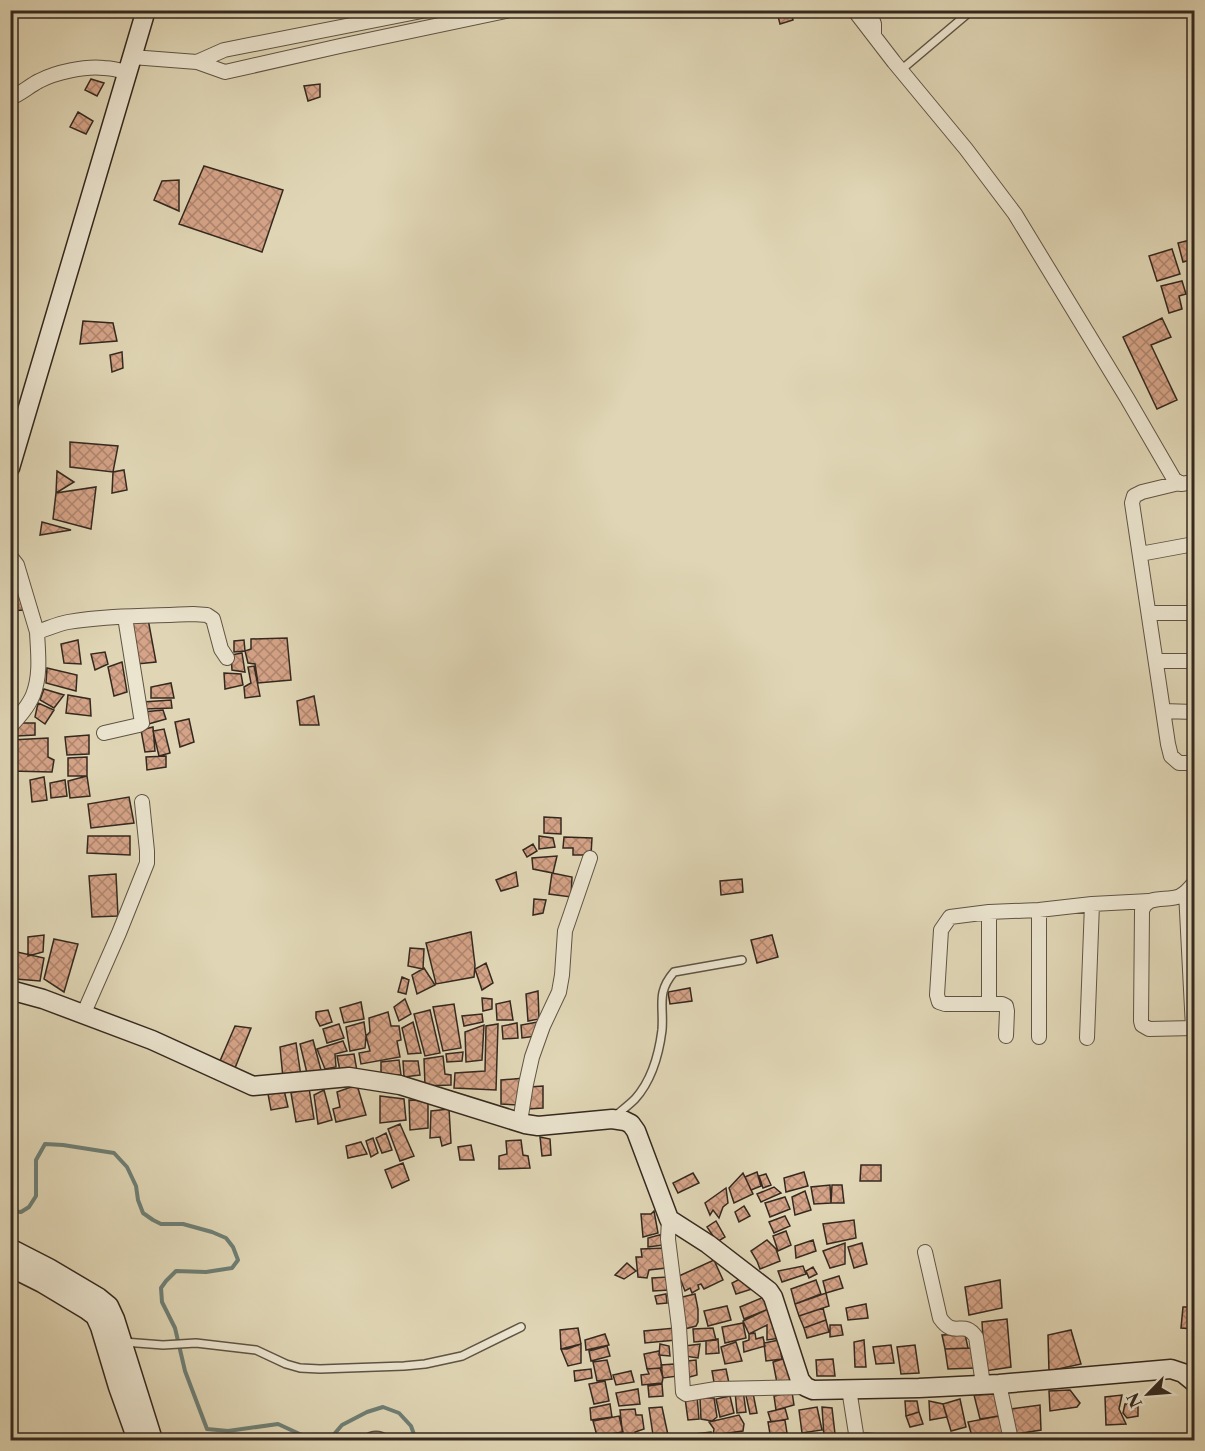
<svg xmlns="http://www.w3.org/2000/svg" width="1205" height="1451" viewBox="0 0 1205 1451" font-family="'Libre Caslon Text',serif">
<defs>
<pattern id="building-cross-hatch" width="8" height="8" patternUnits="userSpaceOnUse" patternTransform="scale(1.5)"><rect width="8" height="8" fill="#d5a387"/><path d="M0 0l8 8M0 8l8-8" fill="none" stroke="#ae856e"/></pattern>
</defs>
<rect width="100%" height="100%" fill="#e0d6b5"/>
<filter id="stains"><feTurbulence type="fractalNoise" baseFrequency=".00333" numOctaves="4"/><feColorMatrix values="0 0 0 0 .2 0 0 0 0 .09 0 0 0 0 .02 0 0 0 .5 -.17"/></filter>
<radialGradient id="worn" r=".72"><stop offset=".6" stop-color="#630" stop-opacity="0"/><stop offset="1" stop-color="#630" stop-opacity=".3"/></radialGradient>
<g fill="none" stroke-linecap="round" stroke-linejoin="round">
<!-- stream -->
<path stroke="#6e7f75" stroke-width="4" d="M 10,1211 L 21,1212 L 29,1207 L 36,1196 L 36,1160 L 45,1144 L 63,1145 L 114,1153 L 127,1167 L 136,1186 L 138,1200 L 143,1213 L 153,1220 L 161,1224 L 183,1224 L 212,1232 L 226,1238 L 233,1247 L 238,1260 L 232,1268 L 206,1272 L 176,1271 L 166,1281 L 161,1288 L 162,1302 L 175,1328 L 185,1371 L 207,1429 L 228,1431 L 278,1424 L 304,1436 L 311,1440
M 329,1440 L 342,1425 L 367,1412 L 383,1407 L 399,1413 L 411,1426 L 416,1440"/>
</g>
<!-- building -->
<path fill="url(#building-cross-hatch)" stroke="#34291f" stroke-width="1.5" d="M 784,10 L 791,10 L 793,20 L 780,24 L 777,12 Z
M 91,79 L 104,83 L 97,96 L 85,90 Z
M 320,84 L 320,97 L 308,101 L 304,86 Z
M 78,112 L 93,121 L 86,134 L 70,127 Z
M 204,166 L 283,190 L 262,252 L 179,224 Z
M 179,180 L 179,211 L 154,200 L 162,181 Z
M 1194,239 L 1194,259 L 1183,262 L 1178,243 Z
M 1172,249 L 1180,274 L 1157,281 L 1149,256 Z
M 1182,281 L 1186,294 L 1179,296 L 1182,309 L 1169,313 L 1161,286 Z
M 1162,318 L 1171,337 L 1151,345 L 1177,400 L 1157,409 L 1123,337 Z
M 83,321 L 113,323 L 117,341 L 80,344 Z
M 122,352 L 123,368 L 112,372 L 110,355 Z
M 70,442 L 118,446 L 113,472 L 70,467 Z
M 124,470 L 127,490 L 112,493 L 113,472 Z
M 57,471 L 74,482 L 56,493 Z
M 96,487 L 91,529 L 53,519 L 56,493 Z
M 42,522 L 71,530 L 40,535 Z
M 10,570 L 15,573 L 23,610 L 10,611 Z
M 148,619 L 156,662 L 137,664 L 132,622 Z
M 287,638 L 291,680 L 258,683 L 255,664 L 248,663 L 245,651 L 251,649 L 251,639 Z
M 78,640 L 81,664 L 64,663 L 61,644 Z
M 244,640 L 245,651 L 234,652 L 234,641 Z
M 105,652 L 108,664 L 95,670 L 91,654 Z
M 242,653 L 245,672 L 232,670 L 231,655 Z
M 122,662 L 127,692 L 114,696 L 108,667 Z
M 254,666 L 260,696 L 245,698 L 244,687 L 251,683 L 248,667 Z
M 47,668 L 77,675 L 76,691 L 46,683 Z
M 224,673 L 241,674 L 243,685 L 225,689 Z
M 171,683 L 174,698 L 151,698 L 151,687 Z
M 44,689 L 64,695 L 54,708 L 40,700 Z
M 68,695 L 90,699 L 91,716 L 66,713 Z
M 314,696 L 319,725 L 300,725 L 297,701 Z
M 171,700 L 172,708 L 145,709 L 143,702 Z
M 38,703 L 54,710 L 45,724 L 35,717 Z
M 163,710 L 166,719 L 145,725 L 143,712 Z
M 189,719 L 194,742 L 180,747 L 175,722 Z
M 18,723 L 35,723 L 35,735 L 17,736 Z
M 153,727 L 155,751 L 145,752 L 141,730 Z
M 164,729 L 170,753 L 159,756 L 153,731 Z
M 89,735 L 89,754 L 67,755 L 65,737 Z
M 48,738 L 48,757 L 54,760 L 52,772 L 10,771 L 11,740 Z
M 166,756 L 166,767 L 147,770 L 146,757 Z
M 87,757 L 87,776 L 68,776 L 68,758 Z
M 87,776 L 90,796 L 70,798 L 68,781 Z
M 44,777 L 47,800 L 32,802 L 30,780 Z
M 65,780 L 67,796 L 51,798 L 50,783 Z
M 129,797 L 134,823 L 91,828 L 88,804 Z
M 544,817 L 561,818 L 561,834 L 544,833 Z
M 88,836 L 130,836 L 130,855 L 87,853 Z
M 539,836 L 553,838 L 555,847 L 539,849 Z
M 564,837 L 592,838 L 591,855 L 573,855 L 573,848 L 563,848 Z
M 533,844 L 537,851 L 527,857 L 523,850 Z
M 557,856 L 553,873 L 533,869 L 532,858 Z
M 516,872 L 518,886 L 501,891 L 496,880 Z
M 552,873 L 572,877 L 571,897 L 549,894 Z
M 116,874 L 118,916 L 92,917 L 89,876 Z
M 742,879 L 743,892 L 721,895 L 720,881 Z
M 10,891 L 17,894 L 16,929 L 10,928 Z
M 534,899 L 546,900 L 543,913 L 533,915 Z
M 471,932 L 475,965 L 474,977 L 436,984 L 426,943 Z
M 44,935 L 43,952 L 28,956 L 28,937 Z
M 772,935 L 778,957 L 757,963 L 751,940 Z
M 54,939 L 78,944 L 64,992 L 44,979 Z
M 410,948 L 424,949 L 423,969 L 408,966 Z
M 17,952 L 44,958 L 40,981 L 16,979 Z
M 486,963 L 493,983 L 482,990 L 475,969 Z
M 424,968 L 435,985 L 417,994 L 412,975 Z
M 402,977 L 409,980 L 406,994 L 398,992 Z
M 690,988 L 692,1001 L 670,1004 L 668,992 Z
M 538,991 L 539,1019 L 528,1021 L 526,994 Z
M 482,998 L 492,999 L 492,1009 L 483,1011 Z
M 405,999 L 411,1014 L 399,1021 L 394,1007 Z
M 510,1001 L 513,1020 L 497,1020 L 496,1004 Z
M 361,1002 L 364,1019 L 344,1023 L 340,1008 Z
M 454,1004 L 461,1048 L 443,1051 L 433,1007 Z
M 328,1010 L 332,1022 L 320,1026 L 316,1018 L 316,1012 Z
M 430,1010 L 440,1053 L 425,1056 L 414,1014 Z
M 388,1012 L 391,1026 L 399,1026 L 401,1040 L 397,1041 L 400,1057 L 361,1064 L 359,1053 L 370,1051 L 366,1036 L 370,1032 L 369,1018 Z
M 482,1014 L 483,1022 L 464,1026 L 462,1016 Z
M 364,1022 L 366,1036 L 365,1048 L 350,1051 L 346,1027 Z
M 413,1022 L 421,1053 L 408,1054 L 402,1028 Z
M 538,1022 L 536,1036 L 522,1038 L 521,1025 Z
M 517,1023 L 518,1038 L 503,1039 L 502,1026 Z
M 339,1024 L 344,1038 L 327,1043 L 323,1029 Z
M 498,1024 L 496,1090 L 454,1088 L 455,1073 L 485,1071 L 486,1026 Z
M 484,1025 L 482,1060 L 466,1062 L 465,1032 Z
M 235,1026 L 251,1028 L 235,1068 L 220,1061 Z
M 313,1040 L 321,1070 L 307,1073 L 300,1044 Z
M 343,1041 L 347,1051 L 335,1054 L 336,1067 L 325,1069 L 317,1049 Z
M 296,1043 L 301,1076 L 283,1078 L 280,1047 Z
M 463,1052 L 462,1061 L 447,1062 L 446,1054 Z
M 354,1054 L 357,1071 L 340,1071 L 337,1056 Z
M 443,1056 L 445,1074 L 451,1075 L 451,1085 L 425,1086 L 424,1059 Z
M 399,1060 L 401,1075 L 381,1075 L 381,1062 Z
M 403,1061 L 418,1061 L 420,1075 L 404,1077 Z
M 524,1078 L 519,1105 L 501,1104 L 501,1080 Z
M 357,1085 L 366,1115 L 336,1122 L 333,1109 L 340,1107 L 337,1092 Z
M 543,1086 L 543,1108 L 528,1109 L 529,1087 Z
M 309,1088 L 314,1119 L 296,1122 L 291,1093 Z
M 284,1090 L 288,1107 L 271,1110 L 268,1094 Z
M 324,1090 L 332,1120 L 318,1124 L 314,1095 Z
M 380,1096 L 404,1099 L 406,1120 L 380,1123 Z
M 409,1100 L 428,1101 L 428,1128 L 410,1130 Z
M 449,1109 L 451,1143 L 442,1146 L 440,1137 L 430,1138 L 431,1111 Z
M 400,1124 L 414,1156 L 400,1161 L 388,1129 Z
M 386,1133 L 392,1150 L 382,1153 L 376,1138 Z
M 540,1137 L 550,1139 L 551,1155 L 542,1156 Z
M 373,1138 L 378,1153 L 371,1157 L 366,1141 Z
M 521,1140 L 523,1155 L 528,1156 L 530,1168 L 499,1169 L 499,1156 L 507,1154 L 506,1141 Z
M 361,1142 L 367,1154 L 348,1158 L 346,1146 Z
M 471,1145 L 474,1160 L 460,1160 L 458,1147 Z
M 403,1163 L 409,1180 L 392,1188 L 385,1170 Z
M 861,1165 L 881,1165 L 881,1181 L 860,1181 Z
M 757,1172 L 761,1186 L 751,1190 L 745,1177 Z
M 804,1172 L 808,1186 L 786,1192 L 784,1178 Z
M 693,1173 L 699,1183 L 678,1193 L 673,1183 Z
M 743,1173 L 753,1194 L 734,1203 L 729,1188 Z
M 766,1174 L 771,1185 L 763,1188 L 759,1176 Z
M 830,1185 L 831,1203 L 814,1204 L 811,1187 Z
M 832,1185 L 842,1185 L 844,1203 L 831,1203 Z
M 774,1187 L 781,1193 L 761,1202 L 757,1194 Z
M 726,1188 L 728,1203 L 723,1207 L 719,1218 L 713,1210 L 710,1215 L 705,1203 Z
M 805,1191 L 811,1210 L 795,1215 L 792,1197 Z
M 785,1197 L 790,1209 L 770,1217 L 765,1203 Z
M 744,1206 L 750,1216 L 739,1222 L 735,1212 Z
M 654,1211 L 658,1233 L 643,1237 L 641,1214 L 651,1214 Z
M 785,1216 L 790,1226 L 774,1233 L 769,1222 Z
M 854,1220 L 856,1238 L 827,1244 L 823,1224 Z
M 716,1221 L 725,1237 L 717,1242 L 707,1227 Z
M 786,1231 L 791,1245 L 778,1251 L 773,1236 Z
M 663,1234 L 663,1245 L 648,1247 L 648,1238 Z
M 767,1240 L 776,1249 L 780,1261 L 760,1269 L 757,1261 L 751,1251 Z
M 813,1240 L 816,1251 L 796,1258 L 795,1246 Z
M 845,1243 L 845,1264 L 830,1268 L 823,1251 Z
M 862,1243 L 867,1264 L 854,1268 L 848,1247 Z
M 665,1248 L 666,1268 L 649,1270 L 647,1278 L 638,1277 L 636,1257 L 642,1257 L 641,1249 Z
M 714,1260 L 723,1280 L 704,1289 L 701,1284 L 698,1285 L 699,1289 L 692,1293 L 690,1288 L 685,1291 L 679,1276 Z
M 627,1263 L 636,1271 L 624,1279 L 615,1275 Z
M 803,1266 L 806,1274 L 782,1282 L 778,1271 Z
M 813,1267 L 817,1274 L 809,1278 L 806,1271 Z
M 839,1276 L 843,1288 L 826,1293 L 823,1281 Z
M 668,1277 L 669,1290 L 653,1291 L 652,1278 Z
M 740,1279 L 752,1289 L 736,1294 L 732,1283 Z
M 816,1280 L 821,1294 L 795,1304 L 791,1289 Z
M 1000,1280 L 1002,1308 L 969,1315 L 965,1287 Z
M 826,1293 L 829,1306 L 799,1316 L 795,1304 Z
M 666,1294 L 667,1303 L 657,1304 L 655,1296 Z
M 695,1294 L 698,1309 L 698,1322 L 696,1326 L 681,1330 L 678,1298 Z
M 764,1297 L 771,1308 L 744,1319 L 740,1307 Z
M 866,1304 L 868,1318 L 848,1320 L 846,1308 Z
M 727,1306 L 731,1320 L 708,1326 L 704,1311 Z
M 772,1307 L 781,1338 L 767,1340 L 767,1325 L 749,1334 L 743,1321 Z
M 1183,1307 L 1194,1307 L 1194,1329 L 1181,1328 Z
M 823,1308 L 826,1320 L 804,1328 L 799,1316 Z
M 1007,1319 L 1011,1367 L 985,1371 L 982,1322 Z
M 826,1320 L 829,1332 L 807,1338 L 804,1328 Z
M 743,1323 L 746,1338 L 725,1343 L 722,1327 Z
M 830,1325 L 841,1325 L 843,1335 L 830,1337 Z
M 578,1328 L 581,1344 L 561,1349 L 560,1330 Z
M 675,1328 L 676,1340 L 645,1343 L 644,1331 Z
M 713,1328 L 716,1340 L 694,1342 L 693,1329 Z
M 1071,1330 L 1081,1364 L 1049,1371 L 1048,1335 Z
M 755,1333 L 756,1339 L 763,1337 L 765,1346 L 744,1352 L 743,1342 L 749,1340 L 749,1334 Z
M 605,1334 L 609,1345 L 586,1350 L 585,1340 Z
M 965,1334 L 968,1348 L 945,1349 L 942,1335 Z
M 718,1339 L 719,1353 L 706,1354 L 706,1341 Z
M 779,1340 L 782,1359 L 766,1361 L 764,1343 Z
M 864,1340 L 866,1367 L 855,1367 L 854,1342 Z
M 736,1342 L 742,1361 L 725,1364 L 721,1347 Z
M 581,1344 L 581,1363 L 568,1366 L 561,1349 L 567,1349 Z
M 660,1344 L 669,1346 L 670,1356 L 659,1355 Z
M 700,1344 L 698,1358 L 685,1356 L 685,1346 Z
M 891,1345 L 894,1363 L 876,1364 L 873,1347 Z
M 915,1345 L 919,1373 L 901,1374 L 897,1347 Z
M 607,1346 L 610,1356 L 591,1361 L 589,1351 Z
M 974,1348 L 976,1368 L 948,1369 L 945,1349 Z
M 659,1351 L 662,1368 L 647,1369 L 644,1354 Z
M 786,1358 L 791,1380 L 777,1383 L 773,1362 Z
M 833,1359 L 835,1376 L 817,1376 L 816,1360 Z
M 607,1360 L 612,1379 L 597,1381 L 593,1362 Z
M 696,1360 L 697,1375 L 686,1378 L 687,1361 Z
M 674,1364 L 678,1376 L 663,1378 L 661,1365 Z
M 660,1368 L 663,1378 L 662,1383 L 642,1385 L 641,1375 L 649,1374 L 647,1369 Z
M 591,1369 L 592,1378 L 575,1381 L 574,1371 Z
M 726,1369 L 730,1388 L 715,1388 L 712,1371 Z
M 631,1371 L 634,1382 L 616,1385 L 613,1375 Z
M 605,1381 L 609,1401 L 594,1404 L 589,1384 Z
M 662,1384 L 663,1396 L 649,1397 L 648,1386 Z
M 638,1389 L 640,1404 L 619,1406 L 616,1393 Z
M 743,1390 L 746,1412 L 737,1413 L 735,1391 Z
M 1070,1390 L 1080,1403 L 1077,1407 L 1050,1411 L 1049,1391 Z
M 745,1391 L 753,1393 L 757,1413 L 750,1414 Z
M 792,1392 L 794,1405 L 776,1410 L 774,1396 Z
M 997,1394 L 999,1416 L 980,1419 L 974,1395 Z
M 1122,1395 L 1119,1409 L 1126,1424 L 1106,1425 L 1105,1397 Z
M 697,1396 L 699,1419 L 688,1420 L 685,1398 Z
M 730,1396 L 734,1413 L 720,1417 L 716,1399 Z
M 700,1398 L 714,1398 L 717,1417 L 712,1421 L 701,1419 Z
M 960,1399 L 966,1427 L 951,1431 L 943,1404 Z
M 905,1401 L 917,1401 L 919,1412 L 906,1416 Z
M 929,1401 L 943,1404 L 947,1417 L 930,1420 Z
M 610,1404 L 612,1417 L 591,1420 L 590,1408 Z
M 1125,1404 L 1138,1404 L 1138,1416 L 1127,1418 L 1123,1413 Z
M 1040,1405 L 1041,1430 L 1016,1434 L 1011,1409 Z
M 662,1407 L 668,1435 L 653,1435 L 649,1408 Z
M 817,1407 L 822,1430 L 802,1433 L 799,1410 Z
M 822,1407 L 832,1408 L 835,1434 L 824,1436 Z
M 785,1408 L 788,1419 L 771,1422 L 768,1412 Z
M 635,1409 L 636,1415 L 642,1415 L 644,1429 L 635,1432 L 635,1439 L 623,1438 L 620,1410 Z
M 919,1412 L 923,1424 L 910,1427 L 906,1416 Z
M 739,1415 L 744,1424 L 743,1431 L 713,1435 L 714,1429 L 709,1422 Z
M 619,1416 L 623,1432 L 597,1436 L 593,1421 Z
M 999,1416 L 1005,1436 L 973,1440 L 968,1422 Z
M 785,1420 L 787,1433 L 770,1434 L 768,1422 Z
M 711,1432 L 713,1440 L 696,1440 L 695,1434 Z
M 865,1433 L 878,1434 L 880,1440 L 866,1440 Z
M 768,1434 L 787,1435 L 787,1440 L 768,1440 Z
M 1035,1435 L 1037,1440 L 1018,1440 L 1017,1438 Z"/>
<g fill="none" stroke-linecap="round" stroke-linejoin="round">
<defs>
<path id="lane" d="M 901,70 L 972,10
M 614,1117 C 621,1111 629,1105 635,1099 C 652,1080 659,1054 662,1030 C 664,1005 656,993 674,972 L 742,960
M 124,1342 L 163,1345 L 196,1343 L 256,1350 L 286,1364 L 300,1368 L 320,1369 L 404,1366 L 425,1364 L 462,1356 L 521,1327
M 364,1440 C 373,1434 379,1434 388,1440"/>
<path id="street" d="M 854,10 L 894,62 L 966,149 L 1015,214 L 1127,398 L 1174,479 L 1181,484 L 1194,482
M 869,10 L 874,24 L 874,34
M 132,57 L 197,62 L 225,72 L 340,46 L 510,10
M 197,62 L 224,50 L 427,10
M 10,98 C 21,94 29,86 39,81 C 56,72 85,66 104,68 C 112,68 120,71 128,72
M 1179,483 L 1142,492 L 1134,496 L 1132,503 L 1168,744 L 1171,756 L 1179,763 L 1194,763
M 1140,554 L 1194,544
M 10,556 L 17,565 L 37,632
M 1149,613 L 1194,613
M 1156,661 L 1194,661
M 1163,711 L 1194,712
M 10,727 C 19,717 28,707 33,695 C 41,675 38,653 37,632 C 47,629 57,624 68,622 C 109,615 152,616 193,614 L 207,615 L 213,619 L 221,649 L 227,658
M 104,733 L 139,725 L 142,723 L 125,617
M 1194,883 C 1190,888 1186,893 1180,896 C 1167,902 1146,894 1142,911 L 1141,1021 L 1142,1025 L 1149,1029 L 1194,1028
M 1186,892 L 1193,1028
M 1039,910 L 1039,1037
M 989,912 L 989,1004
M 83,1015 L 119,933 L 147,863 L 147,851 L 142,802
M 1006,1036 L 1007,1011 L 1006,1006 L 1002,1004 L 945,1004 L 939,1002 L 937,995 L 941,930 L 950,917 L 989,912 L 1039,910 L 1092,904 L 1149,901
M 1087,1038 L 1092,904
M 520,1122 L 526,1084 L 532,1057 L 543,1026 L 559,992 L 562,975 L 565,931 L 590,858
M 669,1219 L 668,1239 L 679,1327 L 683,1392 L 686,1394 L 716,1389 L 806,1387
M 925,1252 L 940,1318 C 955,1340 963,1318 976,1337 L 983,1384
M 999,1384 L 1011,1440
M 849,1389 L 857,1440"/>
<path id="secondary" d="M 10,468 L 146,10
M 10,990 L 43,999 L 152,1040 L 253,1086 L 349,1077 L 400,1085 L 525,1124 L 538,1126 L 612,1119 L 625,1121 L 631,1124 L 636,1131 L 669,1219 L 708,1244 L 769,1291 L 773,1297 L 800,1380 L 806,1387 L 813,1390 L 919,1388 L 999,1384 L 1171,1369 L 1183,1373 L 1194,1382
M 10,1248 L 49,1268 L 98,1297 L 109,1306 L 115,1319 L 153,1440
M 10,1267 L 42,1283 L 87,1310 L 95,1316 L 100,1327 L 118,1387 L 137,1440"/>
</defs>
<!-- lane casing -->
<use href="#lane" stroke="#5f5444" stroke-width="10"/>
<!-- street casing -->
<use href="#street" stroke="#5f5444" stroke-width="16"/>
<!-- secondary casing -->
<use href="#secondary" stroke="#34291f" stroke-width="21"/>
<!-- lane -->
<use href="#lane" stroke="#ebe4cf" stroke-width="7"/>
<!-- street -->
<use href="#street" stroke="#ebe4cf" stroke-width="14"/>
<!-- secondary -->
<use href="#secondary" stroke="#ebe4cf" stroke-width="18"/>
</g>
<!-- margin -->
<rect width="1205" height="1451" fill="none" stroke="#e0d6b5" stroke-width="36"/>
<rect x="12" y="12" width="1181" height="1427" fill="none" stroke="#34291f" stroke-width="3"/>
<rect x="18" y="18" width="1169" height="1415" fill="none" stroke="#34291f" stroke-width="1.5"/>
<!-- north arrow -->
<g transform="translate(1148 1394) rotate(245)" stroke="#ebe4cf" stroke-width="4.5" paint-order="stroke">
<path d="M0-4.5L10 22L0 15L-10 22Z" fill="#34291f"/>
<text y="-9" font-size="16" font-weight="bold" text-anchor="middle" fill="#34291f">N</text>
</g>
<rect width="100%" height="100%" filter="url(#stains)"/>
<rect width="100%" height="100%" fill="url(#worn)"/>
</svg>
